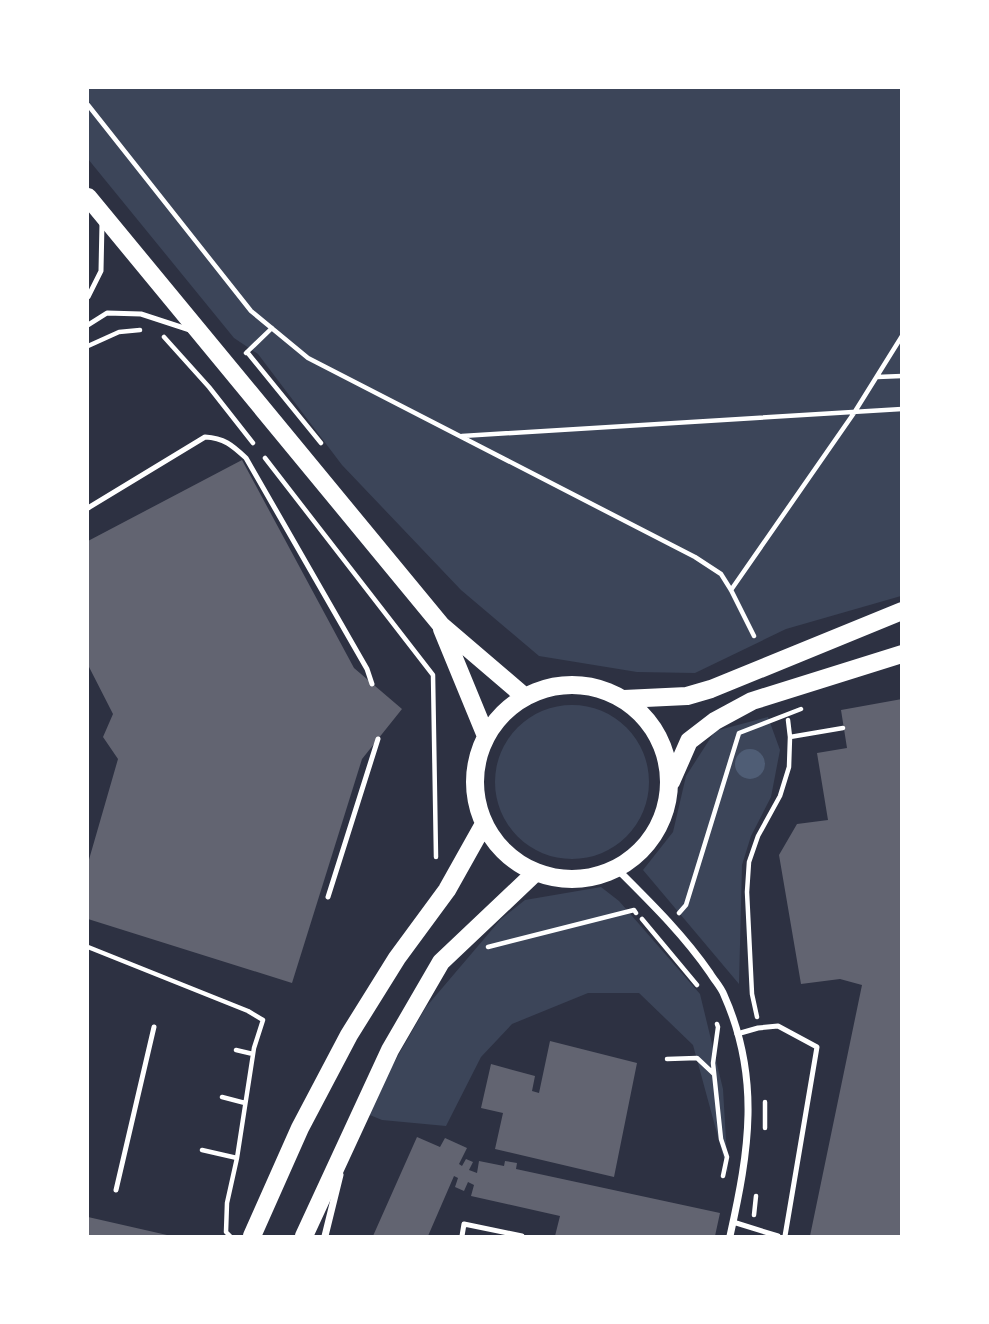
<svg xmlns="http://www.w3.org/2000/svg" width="989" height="1324" viewBox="0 0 989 1324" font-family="'Source Sans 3',sans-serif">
<rect width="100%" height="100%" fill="#2d3142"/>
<!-- green -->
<path fill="#3c4559" d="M 88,88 L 901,88 L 901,596 L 786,629 L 695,673 L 637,672 L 539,656 L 461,590 L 342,465 L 258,354 L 234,338 L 88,159 Z
M495 782a77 77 0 1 1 154 0a77 77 0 1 1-154 0Z
M 768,717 L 780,750 L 771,797 L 751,836 L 742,865 L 739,984 L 643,870 L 673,832 L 686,776 L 715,731 Z
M 601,887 L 619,901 L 700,994 L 723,1089 L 728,1174 L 693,1045 L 639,993 L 588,993 L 512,1024 L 481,1057 L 446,1126 L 382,1120 L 365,1113 L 426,1007 L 501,919 L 525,900 Z"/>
<!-- water -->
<path fill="#4f5d75" d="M735 764a15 15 0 1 1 30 0a15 15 0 1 1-30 0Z"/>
<!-- building -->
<path fill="#626471" d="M 242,460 L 354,668 L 402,709 L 362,759 L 292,983 L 88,919 L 88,863 L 118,759 L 103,737 L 113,714 L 88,665 L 88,541 Z
M 902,699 L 902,1236 L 810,1236 L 862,985 L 840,979 L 801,984 L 779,855 L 797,824 L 828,820 L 817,753 L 847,748 L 841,710 Z
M 550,1041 L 637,1063 L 614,1177 L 495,1149 L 503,1113 L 481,1108 L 491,1064 L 535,1076 L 532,1091 L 539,1093 Z
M 417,1137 L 440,1147 L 445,1138 L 467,1148 L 459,1164 L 462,1166 L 466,1159 L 473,1162 L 469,1170 L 477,1173 L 479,1161 L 504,1166 L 505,1161 L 517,1163 L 516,1169 L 720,1213 L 715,1236 L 555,1236 L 560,1216 L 471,1196 L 474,1185 L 468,1182 L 464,1191 L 455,1187 L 458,1178 L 454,1176 L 428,1236 L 373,1236 Z
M 88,1217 L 167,1235 L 167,1236 L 88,1236 Z"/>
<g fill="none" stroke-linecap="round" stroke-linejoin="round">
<!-- path -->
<path stroke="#fff" stroke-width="4.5" d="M 88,105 L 251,311 L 308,358 L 695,557 L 721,574 L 731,590 L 754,636
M 164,337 L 209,387 L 253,443
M 88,346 L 119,332 L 140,330
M 247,352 L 321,443
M 246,353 L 272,328
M 877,377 L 902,376
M 462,436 L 902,409
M 265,458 L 433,675 L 436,857
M 731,590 L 854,413 L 902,336
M 790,737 L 843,728
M 679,913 L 686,905 L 739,733 L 801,709
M 642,919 L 697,985
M 88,947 L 248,1011 L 263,1020 L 254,1048 L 237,1158 L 227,1203 L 226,1232 L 230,1236
M 488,947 L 634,910 L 636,913
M 757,1017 L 752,994 L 747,892 L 749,862 L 758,836 L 780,796 L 789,767 L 790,737 L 788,720
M 717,1024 L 718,1027 L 713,1063 L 721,1139 L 727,1157 L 723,1176
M 236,1050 L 253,1054
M 667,1059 L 697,1058 L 714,1074
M 222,1097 L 245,1103
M 765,1128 L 765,1102
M 202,1150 L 237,1158
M 754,1215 L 756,1196"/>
<!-- service -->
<path stroke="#fff" stroke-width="5" d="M 88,297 L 101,271 L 102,223
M 88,325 L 107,313 L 141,314 L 190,330
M 88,508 L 205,437 C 224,438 232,445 246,458 L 367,669 L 372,684
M 328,897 L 378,739
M 737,1034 L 758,1028 L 778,1026 L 817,1047 L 785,1236
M 116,1190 L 154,1027
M 733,1222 L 778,1236
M 462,1236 L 464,1224 L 522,1236"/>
<!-- minor -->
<path stroke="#fff" stroke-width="7" d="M 617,869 C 650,902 683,934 710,973 C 714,980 721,987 724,995 C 761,1078 749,1151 730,1236
M 325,1236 L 340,1175"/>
<!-- primary -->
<path stroke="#fff" stroke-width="18" d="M 88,197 L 441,625 L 524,696
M 442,629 L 486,736
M475 782a97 97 0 1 1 194 0a97 97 0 1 1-194 0Z
M 624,699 L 687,696 L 711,689 L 902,611
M 671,782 L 689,741 L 715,721 L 752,701 L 902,654
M 252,1236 L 300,1128 L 349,1035 L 397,958 L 447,890 L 484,824
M 304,1236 L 390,1050 L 441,962 L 536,872"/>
</g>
<!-- border -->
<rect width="989" height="1324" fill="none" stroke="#ffffff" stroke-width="178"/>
</svg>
